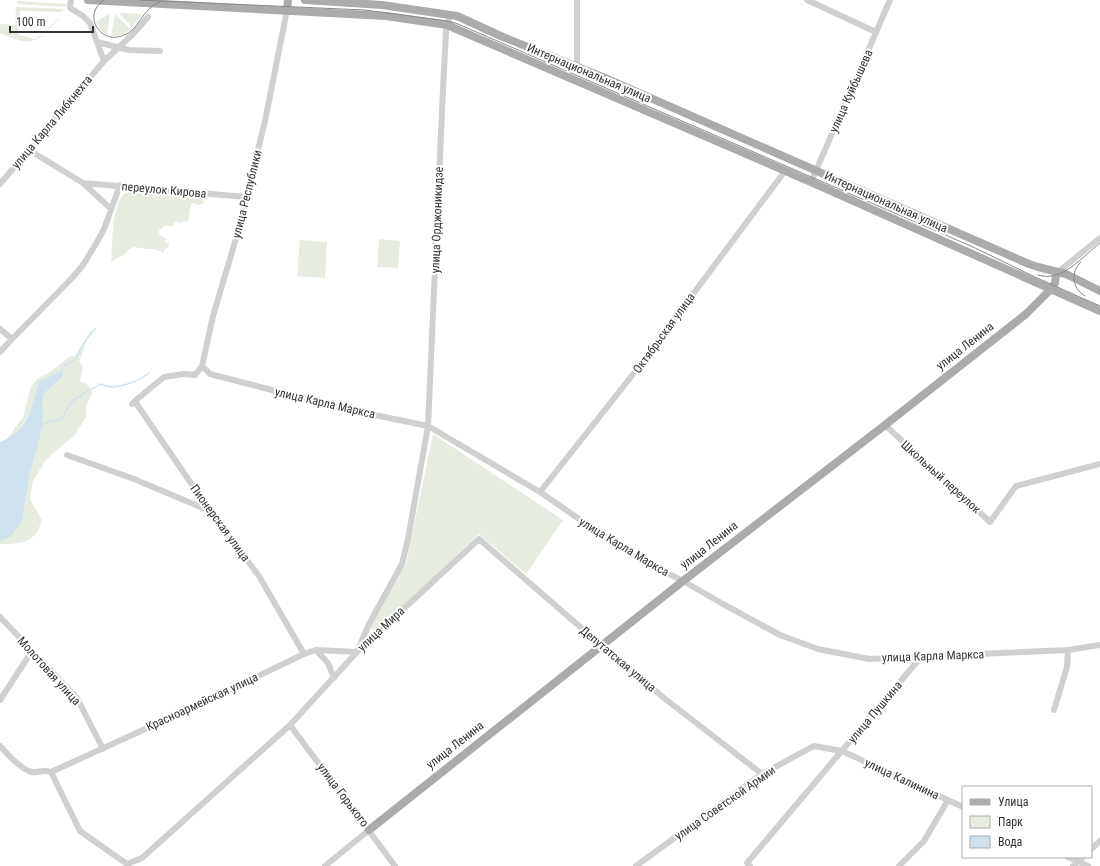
<svg xmlns="http://www.w3.org/2000/svg" width="1100" height="866" viewBox="0 0 1100 866" font-family="'Roboto Condensed',sans-serif">
<rect width="100%" height="100%" fill="#fff"/>
<!-- green -->
<path fill="#e6ecdf" d="M 17,1 L 67,4 L 66,7 L 17,4 Z
M 16,7 L 66,9 L 60,12 L 20,11 L 18,34 L 34,39 L 42,35 L 59,18 L 60,18 C 36,43 34,48 0,33 L 0,24 L 15,25 Z
M 110,13 L 107,35 L 100,29 L 96,22 Z
M 119,13 L 142,14 L 132,27 Z
M 115,14 L 130,29 C 125,35 119,37 111,36 Z
M 128,191 L 203,198 L 204,203 L 198,205 L 192,203 C 189,209 190,215 188,221 L 180,223 L 175,221 L 173,226 L 165,226 L 159,230 L 159,234 L 166,239 L 165,242 L 169,244 L 169,246 L 164,250 L 164,253 L 155,249 L 147,249 L 134,247 L 128,250 L 125,254 L 111,262 C 113,245 111,199 128,191 Z
M 379,239 L 400,241 L 398,268 L 377,267 Z
M 300,240 L 327,242 L 325,278 L 297,276 Z
M 94,330 L 86,341 L 79,362 L 83,367 L 80,381 L 88,385 L 93,392 L 90,398 L 86,407 L 86,417 L 74,436 L 52,454 L 44,463 L 33,481 L 30,499 L 42,520 C 40,524 39,529 37,532 C 30,544 12,544 0,544 L 0,541 L 10,536 L 42,429 L 33,407 L 18,432 L 6,440 L 23,417 L 31,387 L 38,378 L 49,373 L 69,357 L 75,356 L 90,332 Z
M 433,434 L 563,520 L 526,574 L 479,534 L 376,632 L 370,627 L 406,564 Z"/>
<!-- water -->
<path fill="#cfe2ee" d="M 63,366 L 62,377 L 44,393 L 42,403 L 43,411 L 42,429 L 30,472 L 22,520 L 10,537 L 0,541 L 0,442 C 27,432 33,407 39,382 L 61,371 Z"/>
<g fill="none" stroke-linecap="round" stroke-linejoin="round">
<!-- stream -->
<path stroke="#cfe2ee" stroke-width="1.5" d="M 63,366 L 75,360 L 88,337 L 96,328
M 42,425 L 50,421 L 58,420 L 63,417 L 65,412 L 72,401 L 85,393 L 86,391 C 92,390 96,386 101,384 C 114,392 139,381 149,373"/>
<!-- minor -->
<path stroke="#d0d0d0" stroke-width="6" d="M 71,0 L 70,8 L 83,16 L 90,23 L 104,61
M 577,0 L 577,67
M 807,0 L 876,32
M 287,10 L 265,121 L 237,235 L 213,316 L 202,366 L 210,374 L 341,408 L 428,426 L 540,492 L 611,541 L 669,574 L 683,581 L 723,604 L 780,635 L 818,649 L 869,659 L 1068,650 L 1100,645
M 97,42 L 129,50 L 160,51
M 29,150 L 83,183 L 246,197
M 811,182 L 890,0
M 83,183 L 111,209
M 0,184 L 104,61 L 133,34 L 148,17
M 1058,272 L 1100,238
M 0,329 L 12,339 L 73,277 L 83,265 L 97,242 L 104,229 L 120,185
M 0,352 L 12,339
M 136,400 L 164,377 L 183,374 L 195,375 L 202,366
M 132,404 L 136,400 L 136,403 L 210,511 L 259,576 L 304,654
M 885,425 L 990,522 L 1016,486 L 1100,464
M 67,455 L 134,479 L 210,511
M 540,492 L 634,373 L 785,171
M 0,617 L 77,698 L 103,749
M 316,650 L 328,663 L 334,678
M 0,700 L 32,651
M 1054,710 L 1067,667 L 1068,650
M 290,725 L 395,866
M 0,746 C 7,754 22,770 32,772 C 39,773 42,769 51,772 L 80,831 L 127,864
M 51,772 L 200,704 L 304,654 L 316,650 L 357,652 L 369,624 L 402,564 L 408,539 L 428,426 L 443,89 L 446,31 L 450,14
M 1091,849 L 1100,841
M 1068,857 L 1088,866
M 127,864 L 142,858 L 290,725 L 357,652 L 479,539 L 601,645 L 664,698 L 762,774
M 325,866 L 369,830
M 636,866 L 762,774 L 814,746 L 842,751 L 963,807
M 750,866 L 747,863 L 921,657
M 899,866 L 924,841 L 948,800
M 1073,866 L 1083,857"/>
<!-- major -->
<path stroke="#ababab" stroke-width="8" d="M 88,0 L 386,16 L 447,25 L 811,182 L 1100,311
M 305,0 L 382,5 L 457,16 L 503,37 L 605,78 L 1029,264 L 1038,267 L 1066,274 L 1100,291
M 287,10 L 288,0
M 369,830 L 683,581 L 885,425 L 1026,314 L 1051,289 L 1055,283 L 1056,275 L 1058,272"/>
<!-- tram -->
<path stroke="#888" stroke-width="1" d="M 104,0 C 82,14 99,44 122,36 C 140,31 142,7 160,2
M 138,0 L 365,10 L 448,21 L 458,24 L 973,247 L 1035,277 L 1100,306
M 1081,262 C 1070,272 1072,289 1085,296
M 1038,275 C 1062,283 1083,256 1100,243"/>
</g>
<g text-anchor="middle" dominant-baseline="central" stroke-width="4" stroke-linejoin="round" paint-order="stroke">
<!-- street labels -->
<g font-size="12" fill="#333" stroke="#fff">
<text transform="translate(589 73) rotate(23)">Интернациональная улица</text>
<text transform="translate(851 91) rotate(-66)">улица Куйбышева</text>
<text transform="translate(52 122) rotate(-50)">улица Карла Либкнехта</text>
<text transform="translate(164 190) rotate(5)">переулок Кирова</text>
<text transform="translate(247 194) rotate(-76)">улица Республики</text>
<text transform="translate(886 202) rotate(24)">Интернациональная улица</text>
<text transform="translate(437 220) rotate(-88)">улица Орджоникидзе</text>
<text transform="translate(664 333) rotate(-54)">Октябрьская улица</text>
<text transform="translate(965 346) rotate(-38)">улица Ленина</text>
<text transform="translate(325 403) rotate(13)">улица Карла Маркса</text>
<text transform="translate(941 477) rotate(42)">Школьный переулок</text>
<text transform="translate(220 523) rotate(54)">Пионерская улица</text>
<text transform="translate(709 545) rotate(-38)">улица Ленина</text>
<text transform="translate(624 547) rotate(31)">улица Карла Маркса</text>
<text transform="translate(381 629) rotate(-43)">улица Мира</text>
<text transform="translate(933 656) rotate(-2)">улица Карла Маркса</text>
<text transform="translate(618 659) rotate(40)">Депутатская улица</text>
<text transform="translate(49 671) rotate(48)">Молотовая улица</text>
<text transform="translate(202 702) rotate(-25)">Красноармейская улица</text>
<text transform="translate(875 712) rotate(-50)">улица Пушкина</text>
<text transform="translate(455 745) rotate(-38)">улица Ленина</text>
<text transform="translate(902 779) rotate(25)">улица Калинина</text>
<text transform="translate(343 795) rotate(53)">улица Горького</text>
<text transform="translate(725 803) rotate(-35)">улица Советской Армии</text>
</g>
</g>
<!-- legend -->
<rect x="962" y="786" width="130" height="72" fill="#ffffff" stroke="#adadad"/>
<rect x="970" y="799" width="20" height="6" fill="#ababab" stroke="#adadad"/>
<text x="998" y="806" font-size="12" fill="#333333">Улица</text>
<rect x="970" y="816" width="20" height="12" fill="#e6ecdf" stroke="#adadad"/>
<text x="998" y="826" font-size="12" fill="#333333">Парк</text>
<rect x="970" y="836" width="20" height="12" fill="#cfe2ee" stroke="#adadad"/>
<text x="998" y="846" font-size="12" fill="#333333">Вода</text>
<!-- scale -->
<path d="M10 26v6h83v-6" fill="none" stroke="#333333" stroke-width="2"/>
<text x="16" y="26" font-size="12" fill="#333333" stroke="#ffffff" stroke-width="3" paint-order="stroke">100 m</text>
</svg>
